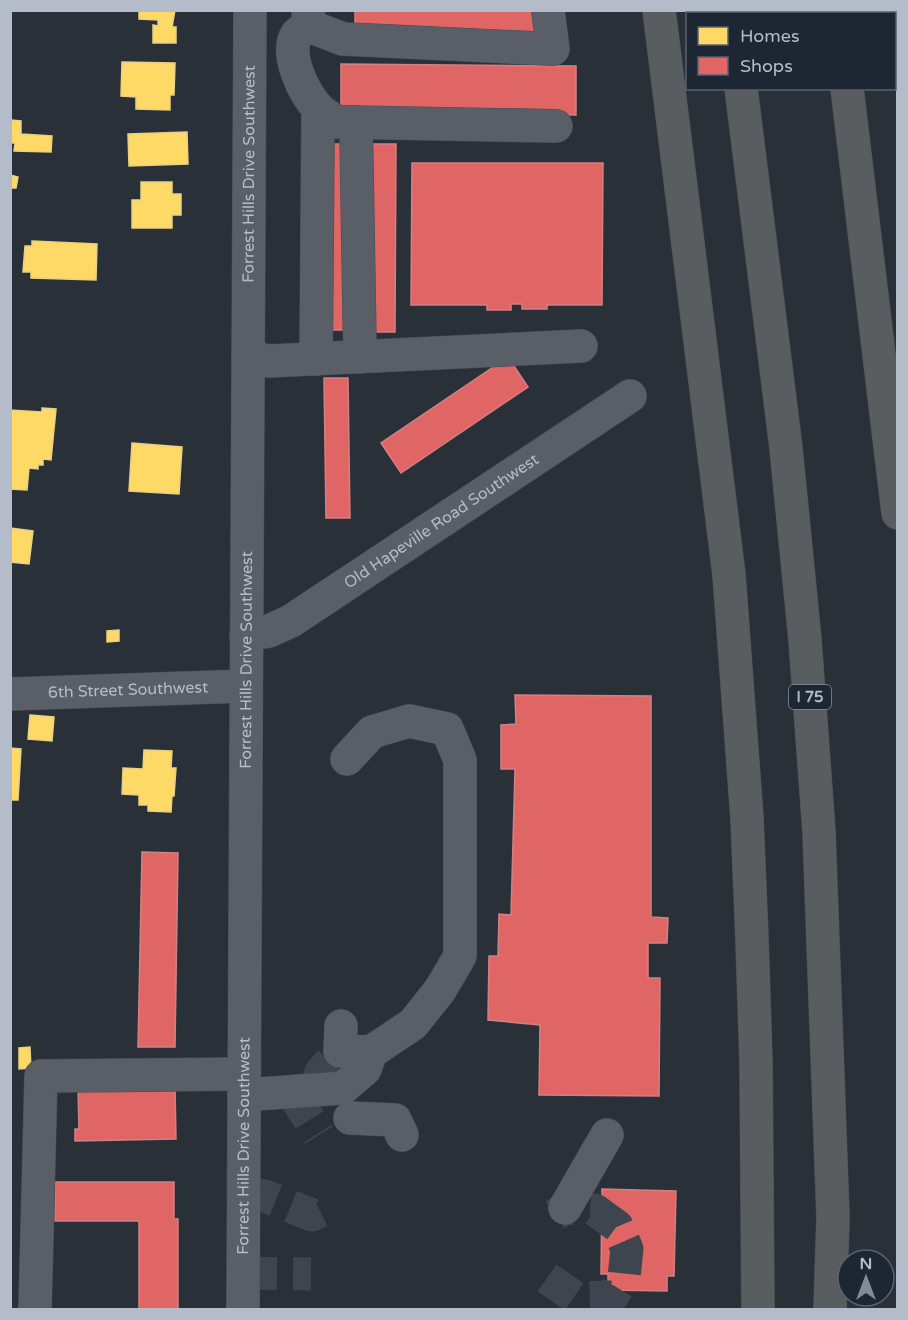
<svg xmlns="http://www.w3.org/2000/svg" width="908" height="1320" viewBox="0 0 908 1320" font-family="'Varela Round',sans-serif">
<rect width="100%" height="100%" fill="#2a3038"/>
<!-- homes -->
<path fill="#ffd966" stroke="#e8d084" stroke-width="1.5" d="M 139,10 L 175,10 L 172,27 L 176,27 L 176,43 L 153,43 L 153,25 L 158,26 L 158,20 L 139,19 Z
M 122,62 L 175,63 L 174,95 L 170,95 L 170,110 L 136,109 L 136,97 L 121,96 Z
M 11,120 L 21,121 L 21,134 L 52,136 L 51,152 L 14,151 L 15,143 L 10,143 Z
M 187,132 L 188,164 L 129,166 L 128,134 Z
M 10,175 L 18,177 L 16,188 L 10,188 Z
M 141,182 L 172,182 L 172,194 L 181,194 L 181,215 L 172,215 L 172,228 L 132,228 L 132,200 L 141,200 Z
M 32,241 L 97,244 L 96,280 L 31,278 L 31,272 L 23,272 L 25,246 L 32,246 Z
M 42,408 L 56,409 L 51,460 L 43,459 L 43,465 L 38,465 L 38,469 L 29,468 L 27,490 L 10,489 L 10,410 L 42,412 Z
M 132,443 L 182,447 L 179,494 L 129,491 Z
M 10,528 L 33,531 L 29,564 L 10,562 Z
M 119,630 L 119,641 L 107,642 L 107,631 Z
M 30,715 L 54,717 L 52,741 L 28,739 Z
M 10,748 L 21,749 L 18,800 L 10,800 Z
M 144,750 L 172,751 L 171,768 L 176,768 L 174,796 L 172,796 L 171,812 L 148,811 L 148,805 L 139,805 L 139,795 L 122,794 L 123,768 L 143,769 Z
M 30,1047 L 31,1068 L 19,1069 L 19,1048 Z"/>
<!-- shops -->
<path fill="#e06666" stroke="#d38084" stroke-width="1.5" d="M 355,10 L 538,10 L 538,36 L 355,34 Z
M 341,64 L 576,66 L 576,115 L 341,112 Z
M 324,144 L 349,144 L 350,330 L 325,330 Z
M 371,144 L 396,144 L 395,332 L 370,332 Z
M 412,163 L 603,163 L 602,305 L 547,305 L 547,309 L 522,309 L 522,304 L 511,304 L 511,310 L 487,310 L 487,305 L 411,305 Z
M 508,357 L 528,387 L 401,473 L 381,443 Z
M 324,378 L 348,378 L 350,518 L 326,518 Z
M 515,695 L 651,696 L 651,917 L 668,918 L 667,943 L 648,943 L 648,978 L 660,978 L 659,1096 L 539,1095 L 540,1025 L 488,1020 L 489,956 L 498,956 L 499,914 L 511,915 L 515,769 L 501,769 L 501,725 L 516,724 Z
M 142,852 L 178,853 L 175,1047 L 138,1047 Z
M 175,1086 L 176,1139 L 75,1141 L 75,1129 L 79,1129 L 78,1088 Z
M 55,1182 L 174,1182 L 174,1219 L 178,1219 L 178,1310 L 139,1310 L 139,1221 L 55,1221 Z
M 602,1189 L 676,1191 L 674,1276 L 667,1276 L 667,1291 L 608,1290 L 608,1274 L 601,1274 Z"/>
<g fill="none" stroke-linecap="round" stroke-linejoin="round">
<!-- minor-tunnel -->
<path stroke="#3f454e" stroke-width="33" stroke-dasharray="33 16" stroke-linecap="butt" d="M 315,1090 L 321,1072 L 340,1051
M 292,1092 L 319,1135
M 244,1192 L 265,1196 L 312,1215 L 320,1211
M 244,1273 L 311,1274
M 547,1278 L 576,1298 L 612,1297 L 624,1277 L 627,1249 L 617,1226 L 595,1210 L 565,1208 L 555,1215"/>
<defs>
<g id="minor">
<path d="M 308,10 L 309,26 L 343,39 L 553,49 L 548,10"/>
<path d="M 309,26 C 306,28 300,31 297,34 C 284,53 304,94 318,108 C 323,114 331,118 337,122 L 556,126"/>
<path d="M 356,122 L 360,357"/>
<path d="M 248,357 L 269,361 L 581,346"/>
<path d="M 316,359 L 318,109"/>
<path id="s1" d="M 246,635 L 269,631 L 291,621 L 630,396"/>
<path id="s2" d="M 10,694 L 246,686"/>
<path d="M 341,1026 L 340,1051 L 371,1052 L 413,1024 L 440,990 L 460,956 L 460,760 L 447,729 L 409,721 L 372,732 L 347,759"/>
<path d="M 244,1095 L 343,1088 L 365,1069 L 371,1052"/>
<path d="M 350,1118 L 395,1120 L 402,1135"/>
<path d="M 565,1208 L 607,1135"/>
<path d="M 35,1310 L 41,1076 L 244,1074"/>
<path id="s3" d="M 243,1310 L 250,10"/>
</g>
<path id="highway" d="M 659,10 L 729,575 L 747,818 L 752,939 L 756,1062 L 758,1310
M 730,10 L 730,14
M 836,10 L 837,14
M 741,88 L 786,448 L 805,640 L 819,832 L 833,1217 L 830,1310
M 847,88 L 898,513"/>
</defs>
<!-- minor casing -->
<use href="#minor" stroke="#484c53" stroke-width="34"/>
<!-- highway casing -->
<use href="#highway" stroke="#474c53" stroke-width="34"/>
<!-- minor -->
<use href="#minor" stroke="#5a5e66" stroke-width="33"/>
<!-- highway -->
<use href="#highway" stroke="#5a5d60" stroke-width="33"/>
</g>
<g text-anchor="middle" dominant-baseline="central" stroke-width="6" stroke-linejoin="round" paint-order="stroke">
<!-- shield labels -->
<rect fill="#1d2633" stroke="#878f9c" stroke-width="1.5" x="789" y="685" width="42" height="24" rx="4.5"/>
<g font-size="15" font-weight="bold" fill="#b4bcc9">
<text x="810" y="697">I 75</text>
</g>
<!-- street labels -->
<g font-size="16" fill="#b4bcc9" stroke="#1d2633">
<text stroke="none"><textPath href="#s3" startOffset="1136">Forrest Hills Drive Southwest</textPath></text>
<text stroke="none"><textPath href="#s1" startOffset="228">Old Hapeville Road Southwest</textPath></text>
<text stroke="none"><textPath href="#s3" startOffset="650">Forrest Hills Drive Southwest</textPath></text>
<text stroke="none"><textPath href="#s2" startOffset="118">6th Street Southwest</textPath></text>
<text stroke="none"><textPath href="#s3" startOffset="164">Forrest Hills Drive Southwest</textPath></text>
</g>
</g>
<!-- border -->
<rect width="908" height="1320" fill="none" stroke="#b4bcc9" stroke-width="24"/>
<!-- legend -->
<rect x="686" y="12" width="210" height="78" fill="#1d2633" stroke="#59626f" stroke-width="1.5"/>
<rect x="698" y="27" width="30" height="18" fill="#ffd966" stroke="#59626f" stroke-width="1.5"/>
<text x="740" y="42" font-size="18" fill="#b4bcc9">Homes</text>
<rect x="698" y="57" width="30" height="18" fill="#e06666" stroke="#59626f" stroke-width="1.5"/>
<text x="740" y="72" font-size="18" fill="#b4bcc9">Shops</text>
<!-- north arrow -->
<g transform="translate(866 1278)"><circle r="28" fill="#1d2633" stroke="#59626f" stroke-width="1.5"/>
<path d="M0-4.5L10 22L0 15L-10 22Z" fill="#848b96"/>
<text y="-9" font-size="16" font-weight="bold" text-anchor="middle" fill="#b4bcc9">N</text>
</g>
</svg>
